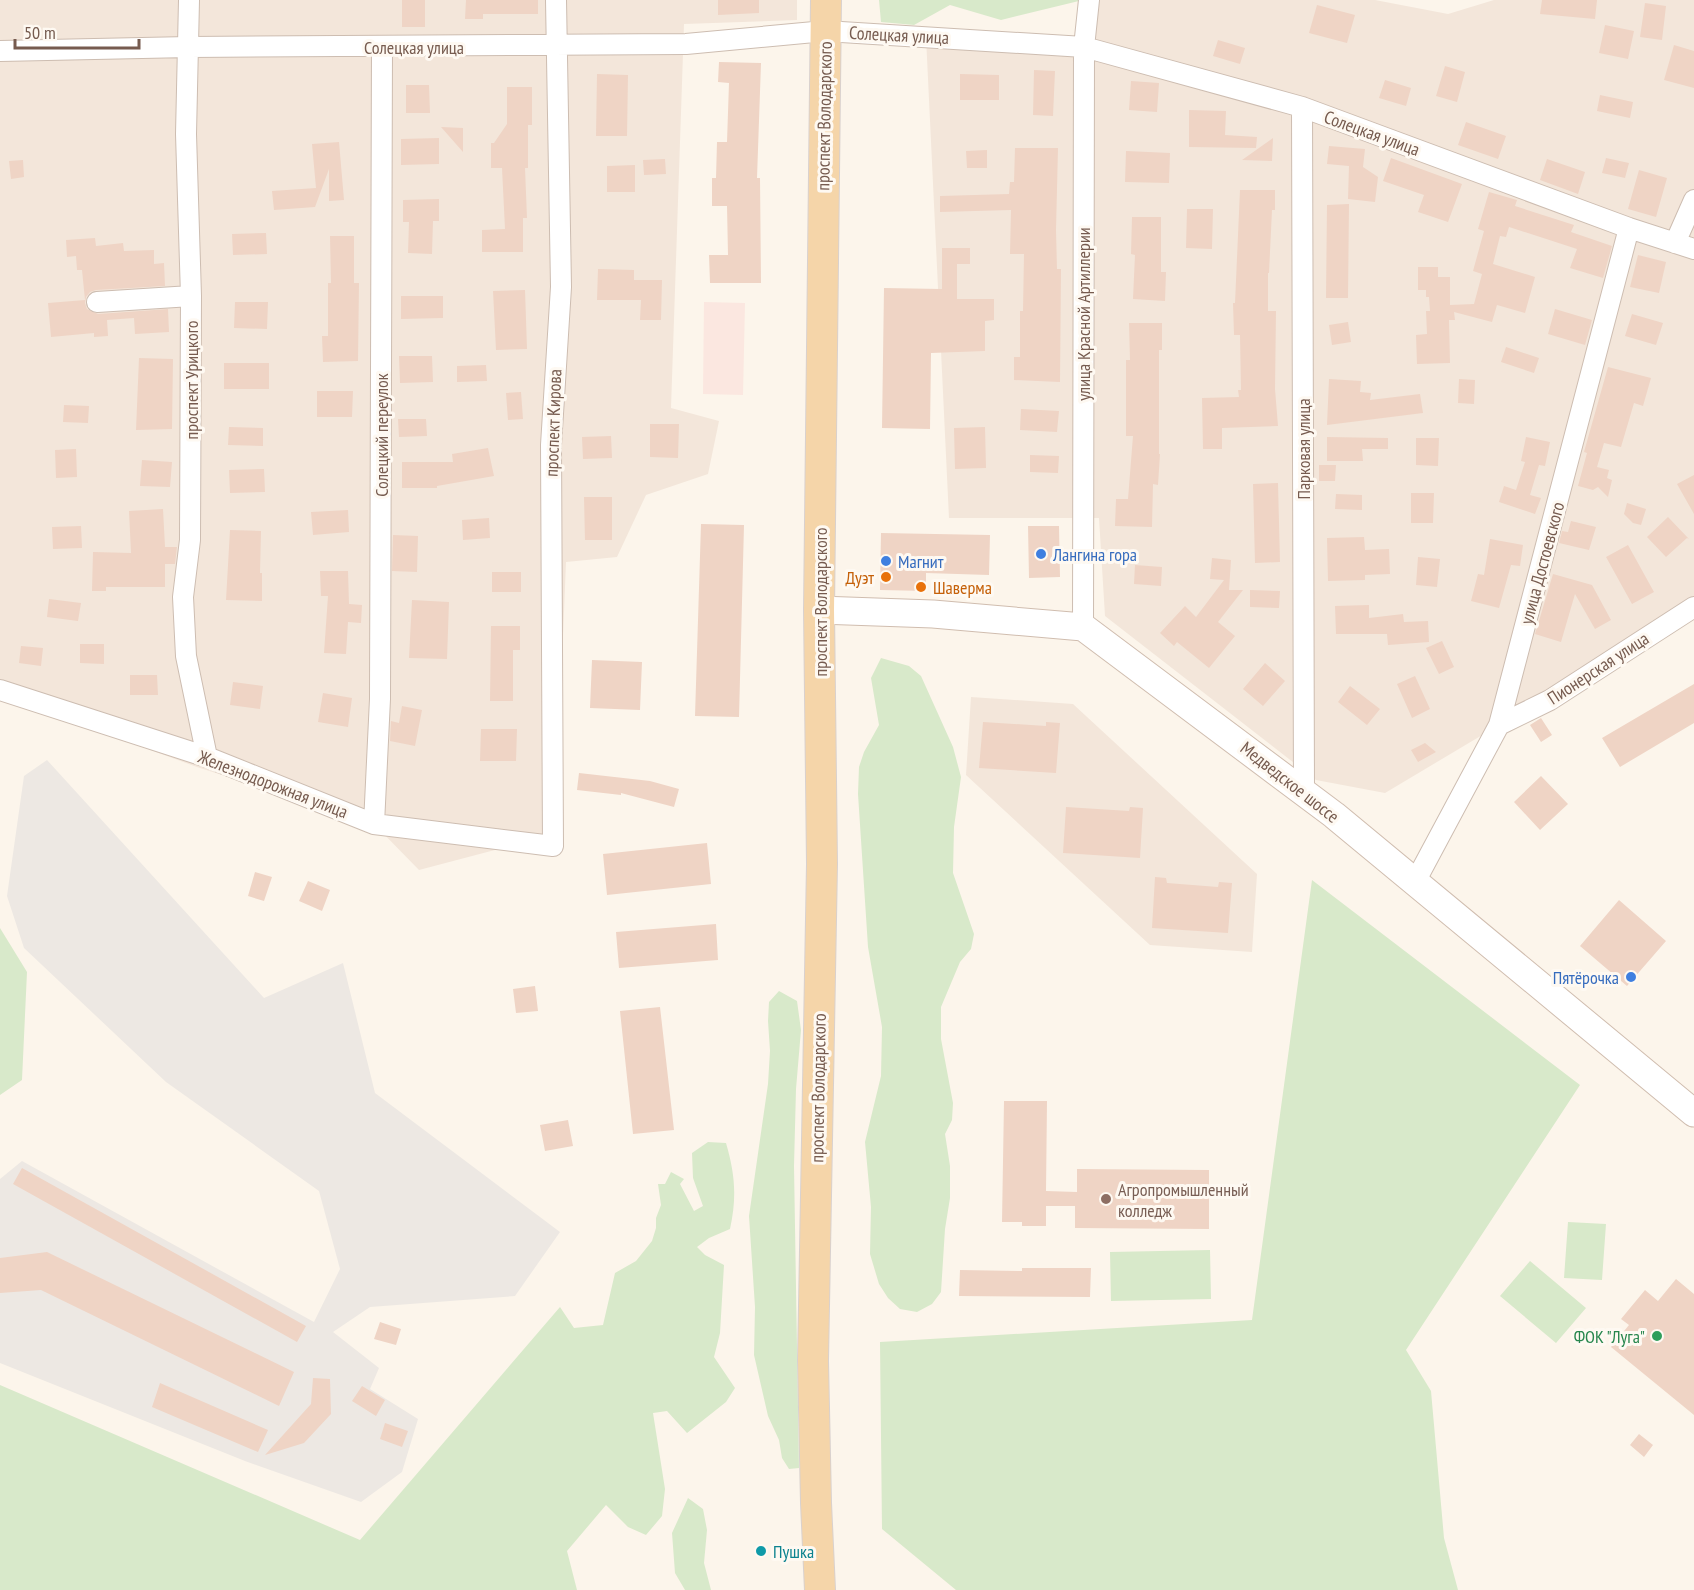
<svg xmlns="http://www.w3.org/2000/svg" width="1694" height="1590" viewBox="0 0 1694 1590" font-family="'PT Sans Narrow',sans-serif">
<rect width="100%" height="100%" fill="#fcf5eb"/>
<!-- residential -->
<path fill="#f3e6da" d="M 0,0 L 797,0 L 797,20 L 684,24 L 671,408 L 719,421 L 708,474 L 646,495 L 617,557 L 566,562 L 555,834 L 419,870 L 374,824 L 197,767 L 55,715 L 0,697 Z
M 1089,0 L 1375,0 L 1448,14 L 1494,0 L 1694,0 L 1694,603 L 1499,725 L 1385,793 L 1316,780 L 1105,616 L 1099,518 L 949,518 L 926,37 L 1083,47 Z
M 971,697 L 1073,704 L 1257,874 L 1252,952 L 1150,945 L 966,775 Z"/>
<!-- commercial -->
<path fill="#fbe7e0" d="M 704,302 L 745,303 L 743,395 L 703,394 Z"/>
<!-- industrial -->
<path fill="#ede8e3" d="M 47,760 L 264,998 L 343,963 L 375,1093 L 560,1232 L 515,1296 L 370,1307 L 333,1332 L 379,1368 L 370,1389 L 418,1419 L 402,1472 L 361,1502 L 245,1461 L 0,1363 L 0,1179 L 22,1161 L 314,1322 L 340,1269 L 319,1191 L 166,1082 L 24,948 L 7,896 L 24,776 Z"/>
<!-- green -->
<path fill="#d8e9ca" d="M 879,0 L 1083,0 L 1001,20 L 950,5 L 914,25 L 881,22 Z
M 881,658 L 909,666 L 921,676 L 953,747 L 961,777 L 954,827 L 953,873 L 974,934 L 971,949 L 960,962 L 941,1007 L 941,1039 L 953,1103 L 952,1120 L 945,1134 L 950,1166 L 950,1198 L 945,1229 L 941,1292 L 932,1304 L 917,1312 L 900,1309 L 888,1298 L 879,1284 L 870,1254 L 871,1207 L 865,1142 L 881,1076 L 882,1027 L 868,947 L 858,794 L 859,767 L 864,752 L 879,725 L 871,678 Z
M 1312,880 L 1580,1085 L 1406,1350 L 1431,1391 L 1444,1538 L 1458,1590 L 956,1590 L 882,1529 L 880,1342 L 1252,1320 Z
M 0,928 L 27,972 L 22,1080 L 0,1095 Z
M 779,991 L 797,1001 L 801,1030 L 796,1089 L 794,1166 L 799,1468 L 789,1469 L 782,1458 L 779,1440 L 768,1416 L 754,1355 L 755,1307 L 749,1216 L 768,1084 L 770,1051 L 768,1021 L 769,1002 Z
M 708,1142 L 726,1143 C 735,1174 737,1197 730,1229 L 709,1238 L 697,1247 L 705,1255 L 724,1265 L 720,1333 L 714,1357 L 735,1388 L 726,1402 L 687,1433 L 667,1411 L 653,1413 L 665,1489 L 662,1516 L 646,1535 L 628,1527 L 606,1505 L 567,1551 L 577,1590 L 0,1590 L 0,1385 L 360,1540 L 560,1307 L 574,1328 L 603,1325 L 615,1273 L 636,1261 L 652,1241 L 656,1228 L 656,1218 L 661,1205 L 658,1184 L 665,1184 L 671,1172 L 684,1179 L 680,1184 L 694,1211 L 703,1206 L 693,1178 L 692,1153 Z
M 1568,1222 L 1606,1224 L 1602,1280 L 1564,1278 Z
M 1210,1250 L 1211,1299 L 1111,1301 L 1110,1252 Z
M 1530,1261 L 1586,1308 L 1556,1343 L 1500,1296 Z
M 688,1498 L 703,1509 L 707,1530 L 704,1563 L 711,1590 L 685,1590 L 675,1573 L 672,1533 Z"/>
<!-- building -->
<path fill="#efd4c5" d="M 402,0 L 425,0 L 425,27 L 402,27 Z
M 466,0 L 538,0 L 538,14 L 483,14 L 483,19 L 465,19 Z
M 718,0 L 759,0 L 759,13 L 718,15 Z
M 1542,0 L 1597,0 L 1595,19 L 1540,14 Z
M 1645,3 L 1666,6 L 1662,40 L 1640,37 Z
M 1317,5 L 1355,15 L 1347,43 L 1309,33 Z
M 1605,25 L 1634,31 L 1628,59 L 1599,53 Z
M 1218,40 L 1245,48 L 1240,64 L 1213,56 Z
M 1674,45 L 1694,51 L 1694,88 L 1664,80 Z
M 719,62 L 761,63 L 757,178 L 760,178 L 761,283 L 710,283 L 709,255 L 728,255 L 727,206 L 712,206 L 712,178 L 716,178 L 717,142 L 727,142 L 729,83 L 718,82 Z
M 1445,66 L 1465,72 L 1457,102 L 1436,96 Z
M 1034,70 L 1055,71 L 1053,116 L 1033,115 Z
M 597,74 L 628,75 L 627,136 L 596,136 Z
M 960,74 L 999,75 L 999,100 L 960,100 Z
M 1385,80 L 1411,88 L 1406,106 L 1379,98 Z
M 1131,81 L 1159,83 L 1157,112 L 1129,110 Z
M 406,85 L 429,85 L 430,113 L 406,113 Z
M 507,87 L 532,87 L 532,125 L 528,125 L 528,168 L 525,168 L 527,218 L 523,218 L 523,252 L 482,252 L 482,230 L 505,229 L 502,168 L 491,168 L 491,143 L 494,143 L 507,124 Z
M 1600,95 L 1633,102 L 1630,118 L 1597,111 Z
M 1189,110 L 1226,111 L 1225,135 L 1257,137 L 1256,148 L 1189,147 Z
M 1466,122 L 1506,136 L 1498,159 L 1458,145 Z
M 441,127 L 463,128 L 463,152 Z
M 439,138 L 439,164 L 401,165 L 401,139 Z
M 1273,138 L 1272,161 L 1242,160 Z
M 339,142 L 344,200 L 329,201 L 329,169 L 315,207 L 274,210 L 272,191 L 316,188 L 312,144 Z
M 1329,146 L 1365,149 L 1363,167 L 1378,177 L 1375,202 L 1348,199 L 1349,166 L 1327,164 Z
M 1015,148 L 1058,148 L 1056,230 L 1057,269 L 1061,269 L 1060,382 L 1014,380 L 1014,357 L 1020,357 L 1020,311 L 1023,311 L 1024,254 L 1010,254 L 1011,210 L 940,212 L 940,196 L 1009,194 L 1010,182 L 1014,182 Z
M 987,150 L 987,168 L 967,168 L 966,151 Z
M 1126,151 L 1170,153 L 1169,183 L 1125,182 Z
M 1391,158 L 1462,184 L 1448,222 L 1418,212 L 1424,195 L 1383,181 Z
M 1606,158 L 1629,163 L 1625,178 L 1602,173 Z
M 665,159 L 666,174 L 644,175 L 643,160 Z
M 1547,159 L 1585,172 L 1578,194 L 1540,180 Z
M 23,160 L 24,177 L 11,179 L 9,161 Z
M 635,165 L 635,192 L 607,192 L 607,166 Z
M 1639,170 L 1667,178 L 1656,217 L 1628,209 Z
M 1240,190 L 1275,190 L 1275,210 L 1272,210 L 1269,273 L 1268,273 L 1268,311 L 1276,311 L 1275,389 L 1278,426 L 1222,428 L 1222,449 L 1203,449 L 1202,398 L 1239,397 L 1238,390 L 1241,390 L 1240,335 L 1234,335 L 1233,303 L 1235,303 Z
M 1489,192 L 1517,200 L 1515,206 L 1574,225 L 1571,232 L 1612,246 L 1603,278 L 1570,268 L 1577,249 L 1509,227 L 1506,237 L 1500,236 L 1493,264 L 1535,277 L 1525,313 L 1497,305 L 1492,322 L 1454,312 L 1455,320 L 1449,320 L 1450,363 L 1417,364 L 1416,335 L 1427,334 L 1426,311 L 1430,311 L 1429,297 L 1426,297 L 1426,290 L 1418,290 L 1418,267 L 1438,267 L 1438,277 L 1450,277 L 1450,305 L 1474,304 L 1482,274 L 1473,271 L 1484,231 L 1478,229 Z
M 439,199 L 439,221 L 433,221 L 432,254 L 408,253 L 409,222 L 403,222 L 403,200 Z
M 1349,204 L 1348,298 L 1326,298 L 1327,205 Z
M 1187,209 L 1213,209 L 1212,249 L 1186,248 Z
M 1132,217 L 1161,217 L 1161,272 L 1166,272 L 1165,301 L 1133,299 L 1135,255 L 1131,254 Z
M 266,233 L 267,254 L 233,255 L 232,234 Z
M 330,236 L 354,236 L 354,283 L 359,283 L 358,361 L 323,362 L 322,336 L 328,336 L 328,283 L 331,283 Z
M 95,238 L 96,246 L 123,243 L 124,251 L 154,250 L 154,264 L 164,263 L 165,286 L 96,290 L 90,292 L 86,297 L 85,303 L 87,309 L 98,314 L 168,309 L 169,332 L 135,334 L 134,318 L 107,320 L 108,336 L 94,337 L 94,333 L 51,337 L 48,303 L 85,300 L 82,270 L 77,270 L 76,256 L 67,257 L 66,240 Z
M 942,248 L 970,248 L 970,264 L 957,264 L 957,299 L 994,299 L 994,320 L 985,321 L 985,351 L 931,353 L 930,429 L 882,428 L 884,288 L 942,289 Z
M 1638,255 L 1666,262 L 1659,293 L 1630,287 Z
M 598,269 L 634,270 L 634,280 L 662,280 L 661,320 L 640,320 L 641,300 L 597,300 Z
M 525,290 L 527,349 L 496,350 L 493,291 Z
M 401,296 L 443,296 L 443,318 L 401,319 Z
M 235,302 L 268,302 L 267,329 L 234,328 Z
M 1555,309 L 1592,320 L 1585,345 L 1548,334 Z
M 1632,314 L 1663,323 L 1656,345 L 1625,336 Z
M 1348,322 L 1351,342 L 1332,345 L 1329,325 Z
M 1129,323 L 1162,323 L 1162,350 L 1159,350 L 1159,454 L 1160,454 L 1158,485 L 1153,484 L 1152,527 L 1115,526 L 1116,499 L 1128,499 L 1133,436 L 1126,436 L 1126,360 L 1130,360 Z
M 1506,347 L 1539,358 L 1534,373 L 1501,362 Z
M 399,356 L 432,356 L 433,382 L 400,383 Z
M 139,358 L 173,359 L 172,429 L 136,430 Z
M 224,363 L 269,363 L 269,389 L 224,389 Z
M 486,365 L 487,381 L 457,382 L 457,366 Z
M 1608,367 L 1651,378 L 1643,406 L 1634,403 L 1621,447 L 1604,443 L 1597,467 L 1609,470 L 1607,478 L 1612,480 L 1608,497 L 1598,487 L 1593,490 L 1578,486 L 1587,453 L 1584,452 Z
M 1329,379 L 1361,381 L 1360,392 L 1371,393 L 1370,400 L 1420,394 L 1423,413 L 1327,425 Z
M 1459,379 L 1475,380 L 1474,404 L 1458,403 Z
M 317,391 L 353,391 L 352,417 L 317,417 Z
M 521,392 L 523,419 L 508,420 L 506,393 Z
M 64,405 L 89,406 L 88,423 L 63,422 Z
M 1021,409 L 1059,411 L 1057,432 L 1020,430 Z
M 398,419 L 426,419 L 427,436 L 399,437 Z
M 650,424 L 679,424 L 678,458 L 650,457 Z
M 229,427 L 263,428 L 263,446 L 228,445 Z
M 985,427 L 986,468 L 955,469 L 954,428 Z
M 611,436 L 612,458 L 583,459 L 582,437 Z
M 1327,437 L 1388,438 L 1388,449 L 1362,449 L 1363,461 L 1327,461 Z
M 1526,437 L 1550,442 L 1545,466 L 1539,465 L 1530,495 L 1541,498 L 1535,514 L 1499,502 L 1504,486 L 1516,490 L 1525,462 L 1521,461 Z
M 1416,438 L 1439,438 L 1438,466 L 1416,465 Z
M 488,448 L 494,476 L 437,486 L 437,488 L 402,488 L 402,462 L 453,462 L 452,454 Z
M 76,449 L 77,477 L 56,478 L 55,450 Z
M 1030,455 L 1059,456 L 1058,473 L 1030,472 Z
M 142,460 L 172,462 L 170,487 L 140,486 Z
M 1319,465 L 1336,465 L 1335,481 L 1319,481 Z
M 264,469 L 265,492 L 230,493 L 229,470 Z
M 1694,475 L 1694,514 L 1677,484 Z
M 1278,483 L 1280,562 L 1255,563 L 1253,484 Z
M 1411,493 L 1434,493 L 1433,523 L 1411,523 Z
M 1336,494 L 1362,495 L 1362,510 L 1335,509 Z
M 584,497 L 612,497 L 612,540 L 585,540 Z
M 1627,503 L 1646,509 L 1641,525 L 1633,523 L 1624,514 Z
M 163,509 L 165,547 L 177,547 L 175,564 L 165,564 L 165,587 L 106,587 L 106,591 L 92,591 L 93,552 L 131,553 L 129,511 Z
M 348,510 L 349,532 L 313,535 L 311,512 Z
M 1668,517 L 1689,539 L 1687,538 L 1666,557 L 1647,537 Z
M 489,518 L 490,538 L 463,540 L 462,520 Z
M 1571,521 L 1596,527 L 1589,550 L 1559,543 L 1562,531 L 1568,532 Z
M 701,524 L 744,525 L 739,717 L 695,716 Z
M 81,526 L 82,548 L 53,549 L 52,527 Z
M 1028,526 L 1059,526 L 1060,577 L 1029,578 Z
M 230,530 L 261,531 L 260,573 L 262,573 L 262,601 L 226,600 Z
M 881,533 L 990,535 L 989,575 L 926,573 L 926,591 L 880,590 Z
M 393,535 L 418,536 L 417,572 L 392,571 Z
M 1364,537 L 1365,550 L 1389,549 L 1390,574 L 1365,575 L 1365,580 L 1328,581 L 1327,538 Z
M 1490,539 L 1523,545 L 1520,566 L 1511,565 L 1499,608 L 1471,601 L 1478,574 L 1484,575 Z
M 1628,545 L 1654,592 L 1632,604 L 1606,557 Z
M 1418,557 L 1440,559 L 1437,587 L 1416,585 Z
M 1212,558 L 1231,560 L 1229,590 L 1243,590 L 1218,622 L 1235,636 L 1209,668 L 1177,642 L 1174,646 L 1160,633 L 1185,606 L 1196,617 L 1224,580 L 1210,579 Z
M 1135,565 L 1162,567 L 1161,586 L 1134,584 Z
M 320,571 L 348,571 L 349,604 L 362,605 L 361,623 L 348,622 L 346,654 L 324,653 L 328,596 L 321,596 Z
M 492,572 L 521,572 L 521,592 L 492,592 Z
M 1553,574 L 1592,585 L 1611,620 L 1595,629 L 1575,594 L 1561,642 L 1535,634 Z
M 1250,590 L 1280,591 L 1279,608 L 1250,607 Z
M 49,599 L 81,603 L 78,621 L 47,617 Z
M 412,600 L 449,602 L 447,659 L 409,658 Z
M 1369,605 L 1369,618 L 1403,614 L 1404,622 L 1428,621 L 1429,642 L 1388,645 L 1387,634 L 1336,634 L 1335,606 Z
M 491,626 L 520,626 L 520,650 L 513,650 L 513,701 L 490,701 Z
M 1442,641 L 1454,667 L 1439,674 L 1426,648 Z
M 80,644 L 104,644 L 104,664 L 80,663 Z
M 21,646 L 43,648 L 41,666 L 19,663 Z
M 592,660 L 642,662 L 640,710 L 590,708 Z
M 1265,663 L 1285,681 L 1263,706 L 1243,689 Z
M 130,675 L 157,675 L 158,695 L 130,695 Z
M 1415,676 L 1430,709 L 1412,718 L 1397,684 Z
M 233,682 L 263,686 L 260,709 L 230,705 Z
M 1694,684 L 1694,723 L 1620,767 L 1602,738 Z
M 1350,686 L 1380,709 L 1367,725 L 1338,702 Z
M 323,693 L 352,698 L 348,727 L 318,722 Z
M 402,706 L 422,710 L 415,746 L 390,741 L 391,721 L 399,723 Z
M 1541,718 L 1552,735 L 1541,742 L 1530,725 Z
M 983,722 L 1046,726 L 1046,722 L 1060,723 L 1056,773 L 979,768 Z
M 481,729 L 517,729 L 516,761 L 480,761 Z
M 1425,743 L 1436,752 L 1418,762 L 1411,750 Z
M 579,773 L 650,781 L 679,789 L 674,807 L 621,793 L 621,795 L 577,790 Z
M 1541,776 L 1568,804 L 1540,830 L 1514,802 Z
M 1066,807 L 1129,811 L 1130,807 L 1143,808 L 1140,858 L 1063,853 Z
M 707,843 L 711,884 L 607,895 L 603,854 Z
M 255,872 L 272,877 L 264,901 L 248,896 Z
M 1155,877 L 1166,878 L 1167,883 L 1218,887 L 1219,882 L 1232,883 L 1228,933 L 1152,928 Z
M 308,881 L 330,890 L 322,911 L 299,901 Z
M 1619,900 L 1666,941 L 1627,986 L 1580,946 Z
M 716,924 L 718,960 L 619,968 L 616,932 Z
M 535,986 L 538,1011 L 516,1013 L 513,989 Z
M 660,1007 L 674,1130 L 633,1134 L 620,1011 Z
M 1004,1101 L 1047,1101 L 1046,1191 L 1077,1192 L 1077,1169 L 1209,1170 L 1209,1229 L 1075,1228 L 1075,1206 L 1046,1206 L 1046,1226 L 1022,1226 L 1022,1222 L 1002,1222 Z
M 568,1120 L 573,1146 L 545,1151 L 540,1125 Z
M 22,1168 L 306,1326 L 297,1342 L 13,1184 Z
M 47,1252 L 294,1372 L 279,1406 L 41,1290 L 0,1293 L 0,1258 Z
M 1022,1268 L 1091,1268 L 1090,1297 L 959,1296 L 960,1270 L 1022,1271 Z
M 1676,1279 L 1694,1294 L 1694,1415 L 1611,1347 L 1629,1325 L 1621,1319 L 1645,1290 L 1658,1301 Z
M 380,1322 L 401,1329 L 396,1345 L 374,1339 Z
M 313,1378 L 330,1379 L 331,1414 L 304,1443 L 265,1455 L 311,1404 Z
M 160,1383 L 268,1430 L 258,1452 L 152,1407 Z
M 362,1386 L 385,1400 L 376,1416 L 352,1401 Z
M 385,1423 L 408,1431 L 402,1447 L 380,1439 Z
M 1639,1434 L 1653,1445 L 1644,1457 L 1630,1445 Z"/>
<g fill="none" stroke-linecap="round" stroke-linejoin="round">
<defs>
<path id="minor" d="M 189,0 L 186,134 L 191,296 L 190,540 L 183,597 L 186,656 L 207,757
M 0,51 L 189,47 L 686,44 L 825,31 L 1084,47 L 1302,107 L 1629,228 L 1694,249
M 1302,107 L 1304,791
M 1675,243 L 1694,200
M 97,302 L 191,296
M 1083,627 L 1084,47 L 1089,0
M 0,690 L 207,757 L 374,824 L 553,846 L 551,445 L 561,287 L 556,0
M 1499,725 L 1550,700 L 1694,607
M 374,824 L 380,699 L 382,47
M 1415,882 L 1499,725 L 1629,228"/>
<path id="secondary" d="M 819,610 L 933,614 L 1083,627 L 1334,815 L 1694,1113"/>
<path id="primary" d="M 820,1590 L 816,1503 L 813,1361 L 822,864 L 819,610 L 826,0"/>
</defs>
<!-- minor casing -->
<use href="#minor" stroke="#cdbdb1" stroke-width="22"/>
<!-- secondary casing -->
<use href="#secondary" stroke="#d0bdaf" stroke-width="29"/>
<!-- primary casing -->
<use href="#primary" stroke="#d9d1ce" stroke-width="32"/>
<!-- minor -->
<use href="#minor" stroke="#fff" stroke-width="20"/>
<!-- secondary -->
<use href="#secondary" stroke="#fff" stroke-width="27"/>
<!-- primary -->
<use href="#primary" stroke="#f5d5a9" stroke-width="30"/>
</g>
<!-- markers -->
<g fill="#3f7fe0" stroke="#fef9f2" stroke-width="2">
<circle cx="1041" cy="554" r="6"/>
<circle cx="886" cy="561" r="6"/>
<circle cx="1631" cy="977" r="6"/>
</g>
<g fill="#e8710a" stroke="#fef9f2" stroke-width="2">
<circle cx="886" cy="577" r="6"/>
<circle cx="921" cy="587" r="6"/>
</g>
<circle fill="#8d6e63" stroke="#fef9f2" stroke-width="2" cx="1106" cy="1199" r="6"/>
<circle fill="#2e9e5b" stroke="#fef9f2" stroke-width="2" cx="1657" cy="1336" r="6"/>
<circle fill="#0f9aa8" stroke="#fef9f2" stroke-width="2" cx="761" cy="1551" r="6"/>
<g text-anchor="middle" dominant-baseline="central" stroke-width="6" stroke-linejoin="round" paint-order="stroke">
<!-- street labels -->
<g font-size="18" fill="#765b4f" stroke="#fef9f2">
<text transform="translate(899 35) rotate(3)">Солецкая улица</text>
<text x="414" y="47">Солецкая улица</text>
<text transform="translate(824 116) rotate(-89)">проспект Володарского</text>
<text transform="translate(1372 133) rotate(20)">Солецкая улица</text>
<text transform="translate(1083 314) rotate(-90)">улица Красной Артиллерии</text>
<text transform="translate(191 380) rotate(-90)">проспект Урицкого</text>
<text transform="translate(553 423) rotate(-88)">проспект Кирова</text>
<text transform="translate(381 435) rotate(-90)">Солецкий переулок</text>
<text transform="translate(1303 449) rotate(-90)">Парковая улица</text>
<text transform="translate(1542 563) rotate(-75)">улица Достоевского</text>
<text transform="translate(820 602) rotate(-90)">проспект Володарского</text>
<text transform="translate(1598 668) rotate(-33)">Пионерская улица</text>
<text transform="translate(1290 782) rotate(38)">Медведское шоссе</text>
<text transform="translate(273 784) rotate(21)">Железнодорожная улица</text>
<text transform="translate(818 1088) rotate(-89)">проспект Володарского</text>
</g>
<!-- shop labels -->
<g font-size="18" fill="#366cbe" stroke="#fef9f2" text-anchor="start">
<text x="1053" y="554">Лангина гора</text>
<text x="898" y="561">Магнит</text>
<text x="1619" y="977" text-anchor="end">Пятёрочка</text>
</g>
<!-- food labels -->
<g font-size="18" fill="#c56008" stroke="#fef9f2" text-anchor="end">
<text x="874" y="577">Дуэт</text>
<text x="933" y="587" text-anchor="start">Шаверма</text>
</g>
<!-- education labels -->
<g font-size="18" fill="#785e54" stroke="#fef9f2" text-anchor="start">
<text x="1118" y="1189">Агропромышленный<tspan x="1118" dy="21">колледж</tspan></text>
</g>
<!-- leisure labels -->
<g font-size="18" fill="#27864d" stroke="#fef9f2" text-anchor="end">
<text x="1645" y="1336">ФОК "Луга"</text>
</g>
<!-- culture labels -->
<g font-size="18" fill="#0d838f" stroke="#fef9f2" text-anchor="start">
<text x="773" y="1551">Пушка</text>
</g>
</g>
<!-- scale -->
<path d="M15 39v9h124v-9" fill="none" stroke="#765b4f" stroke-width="3"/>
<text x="24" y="39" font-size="18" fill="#765b4f" stroke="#fef9f2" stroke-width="4.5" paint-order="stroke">50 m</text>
</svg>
